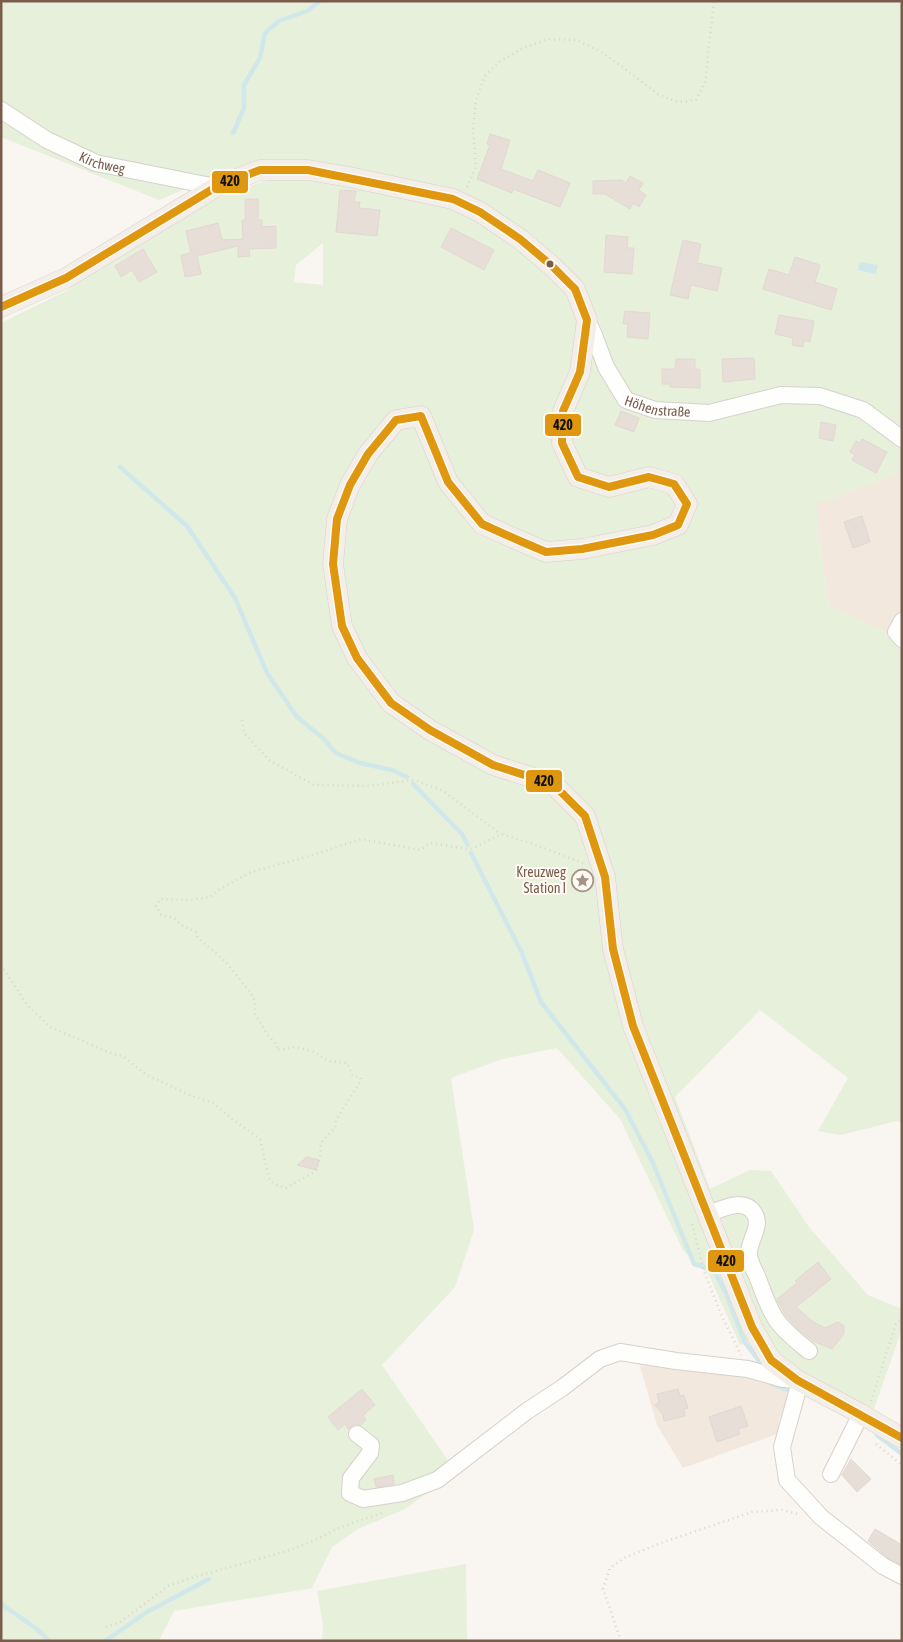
<svg xmlns="http://www.w3.org/2000/svg" width="903" height="1642" viewBox="0 0 903 1642" font-family="'Asap Condensed',sans-serif">
<rect width="100%" height="100%" fill="#f9f5f0"/>
<!-- residential -->
<path fill="#f2e8de" d="M 902,472 L 902,652 L 884,631 L 829,606 L 817,524 L 817,498 L 825,501 Z
M 638,1359 L 711,1368 L 785,1385 L 790,1392 L 779,1421 L 780,1433 L 683,1468 L 657,1425 Z"/>
<!-- green -->
<path fill="#e7f0db" fill-rule="evenodd" d="M 1,1 L 902,1 L 902,472 L 825,501 L 818,499 L 817,524 L 829,606 L 884,631 L 902,652 L 902,1123 L 897,1121 L 841,1135 L 818,1131 L 848,1078 L 760,1010 L 675,1097 L 710,1189 L 750,1170 L 771,1171 L 809,1227 L 868,1295 L 902,1309 L 902,1329 L 867,1429 L 797,1380 L 749,1341 L 740,1345 L 709,1275 L 683,1250 L 620,1119 L 557,1048 L 502,1059 L 451,1078 L 474,1230 L 455,1287 L 382,1365 L 456,1472 L 405,1509 L 358,1529 L 332,1547 L 312,1588 L 174,1611 L 159,1641 L 1,1641 L 1,323 L 66,291 L 136,244 L 194,210 L 232,192 L 281,176 L 309,177 L 441,207 L 312,161 L 267,163 L 226,172 L 159,200 L 1,137 ZM 323,243 L 323,285 L 294,282 L 296,265 Z
M 466,1564 L 467,1641 L 322,1641 L 323,1624 L 317,1591 Z"/>
<!-- water -->
<path fill="#d0e8ea" d="M 860,262 L 878,265 L 876,274 L 858,270 Z"/>
<g fill="none" stroke-linecap="round" stroke-linejoin="round">
<!-- stream -->
<path stroke="#d0e8ea" stroke-width="4.5" d="M 233,133 L 244,108 L 244,85 L 260,58 L 265,33 L 279,21 L 307,11 L 320,1
M 120,467 L 187,526 L 235,598 L 267,673 L 297,717 L 323,738 L 336,753 L 360,763 L 392,770 L 407,777
M 413,784 L 462,834 L 468,845
M 471,853 L 522,953 L 541,1002 L 625,1109 L 653,1163 L 694,1264 L 714,1270 L 727,1296 L 744,1341 L 764,1368
M 771,1384 L 788,1390
M 877,1435 L 902,1454
M 1,1604 L 37,1629 L 49,1641
M 105,1641 L 147,1612 L 209,1579"/>
</g>
<!-- building -->
<path fill="#e6ded7" stroke="#e2d8d2" d="M 490,134 L 510,140 L 501,169 L 533,181 L 538,170 L 570,183 L 560,207 L 513,189 L 512,193 L 477,179 L 490,145 L 487,144 Z
M 630,176 L 643,183 L 639,190 L 646,195 L 639,207 L 633,203 L 630,209 L 605,194 L 593,194 L 593,181 L 622,180 L 626,183 Z
M 340,190 L 356,191 L 354,202 L 360,202 L 359,208 L 380,210 L 377,236 L 336,232 Z
M 245,199 L 258,199 L 258,220 L 262,220 L 262,227 L 276,226 L 276,248 L 249,249 L 250,256 L 238,257 L 238,246 L 197,256 L 201,274 L 185,277 L 181,255 L 191,253 L 186,231 L 218,223 L 222,240 L 243,239 L 242,220 L 245,220 Z
M 451,228 L 494,250 L 484,270 L 441,247 Z
M 606,235 L 628,237 L 627,248 L 634,248 L 632,274 L 604,272 Z
M 683,240 L 701,244 L 697,263 L 722,268 L 717,291 L 691,285 L 688,299 L 670,295 Z
M 143,249 L 157,272 L 139,282 L 132,270 L 121,277 L 115,266 Z
M 795,257 L 820,265 L 815,282 L 837,289 L 831,310 L 763,289 L 769,269 L 789,275 Z
M 625,311 L 650,313 L 648,339 L 627,337 L 628,324 L 623,324 Z
M 779,315 L 814,321 L 810,342 L 804,341 L 803,347 L 792,345 L 793,338 L 775,334 Z
M 754,358 L 755,379 L 723,382 L 722,359 Z
M 676,359 L 695,359 L 695,369 L 700,369 L 700,388 L 670,387 L 670,384 L 662,384 L 662,369 L 675,369 Z
M 621,411 L 639,418 L 634,432 L 615,425 Z
M 821,422 L 836,425 L 833,441 L 819,438 Z
M 862,439 L 887,452 L 876,473 L 852,460 L 855,455 L 850,452 L 856,441 L 860,443 Z
M 862,516 L 870,542 L 853,548 L 844,522 Z
M 307,1157 L 319,1160 L 316,1170 L 297,1165 Z
M 818,1262 L 831,1279 L 796,1307 L 812,1321 L 825,1328 L 838,1322 L 844,1326 L 844,1334 L 832,1349 L 813,1341 L 799,1330 L 786,1316 L 777,1299 L 797,1283 L 795,1281 Z
M 362,1389 L 375,1405 L 363,1415 L 366,1420 L 361,1425 L 353,1425 L 348,1429 L 345,1424 L 338,1430 L 328,1417 Z
M 678,1389 L 680,1396 L 684,1395 L 688,1408 L 684,1409 L 685,1416 L 664,1421 L 663,1415 L 655,1405 L 659,1402 L 657,1394 Z
M 741,1406 L 748,1426 L 738,1429 L 740,1434 L 717,1442 L 709,1417 Z
M 851,1459 L 871,1479 L 857,1492 L 842,1475 Z
M 393,1475 L 394,1484 L 376,1487 L 374,1479 Z
M 875,1529 L 902,1545 L 902,1565 L 888,1558 L 868,1541 Z"/>
<g fill="none" stroke-linecap="round" stroke-linejoin="round">
<defs>
<g id="minor">
<path id="s1" d="M 1,110 L 47,140 L 96,163 L 216,187"/>
<path id="s2" d="M 587,320 L 594,335 L 606,367 L 626,400 L 655,410 L 709,413 L 781,395 L 820,396 L 863,410 L 902,439"/>
<path d="M 902,621 L 896,632 L 902,639"/>
<path d="M 708,1214 C 722,1209 744,1197 754,1213 C 763,1226 748,1241 749,1254 C 749,1261 754,1270 757,1276 C 763,1291 768,1309 778,1322 C 786,1333 798,1342 809,1351"/>
<path d="M 357,1434 L 371,1445 L 370,1453 L 351,1478 L 350,1493 L 363,1499 L 402,1493 L 437,1480 L 527,1411 L 562,1388 L 600,1359 L 620,1352 L 676,1361 L 748,1369 L 783,1379 L 797,1380 L 798,1389 L 782,1447 L 787,1480 L 821,1517 L 883,1566 L 902,1576"/>
<path d="M 831,1474 L 861,1414"/>
</g>
<path id="major" d="M 1,307 L 66,278 L 216,187 L 260,170 L 308,170 L 349,177 L 453,199 L 480,212 L 520,239 L 552,266 L 575,289 L 587,320 L 580,372 L 563,411 L 562,443 L 578,477 L 609,487 L 649,477 L 674,484 L 687,504 L 678,525 L 653,535 L 582,549 L 546,552 L 520,541 L 482,524 L 448,482 L 421,416 L 396,420 L 368,454 L 350,485 L 337,519 L 333,564 L 342,626 L 357,658 L 391,703 L 430,730 L 493,765 L 553,784 L 585,816 L 605,877 L 613,949 L 633,1026 L 752,1327 L 771,1360 L 797,1380 L 861,1414 L 902,1438"/>
</defs>
<!-- minor casing -->
<use href="#minor" stroke="#d7d1cb" stroke-width="18"/>
<!-- major casing -->
<use href="#major" stroke="#dad1cc" stroke-width="21"/>
<!-- path -->
<path stroke="#dcd5d0" stroke-width="2.5" stroke-dasharray="1 4" stroke-linecap="butt" d="M 467,187 L 476,166 L 473,129 L 476,100 L 485,76 L 499,62 L 523,48 L 548,39 L 576,40 L 598,50 L 624,68 L 659,95 L 678,102 L 696,100 L 705,83 L 714,1
M 242,720 L 244,733 L 269,760 L 314,785 L 367,786 L 414,780 L 442,790 L 501,834
M 1,965 L 28,1006 L 50,1027 L 108,1052 L 124,1057 L 145,1074 L 192,1096 L 213,1103 L 232,1119 L 260,1139 L 269,1178 L 274,1184 L 286,1188 L 316,1171 L 320,1158 L 321,1143 L 335,1128 L 336,1120 L 361,1080 L 360,1077 L 353,1076 L 347,1063 L 328,1061 L 315,1052 L 295,1047 L 277,1050 L 277,1045 L 268,1035 L 255,1014 L 255,1002 L 251,993 L 225,961 L 198,938 L 196,932 L 183,926 L 174,918 L 161,915 L 156,906 L 160,899 L 188,900 L 210,897 L 220,889 L 251,872 L 313,855 L 361,839 L 420,850 L 431,843 L 468,849 L 474,848 L 501,834 L 536,845 L 583,863
M 692,1224 L 704,1271 L 721,1314 L 741,1355
M 871,1401 L 896,1324 L 902,1320
M 876,1444 L 902,1465
M 106,1627 L 120,1622 L 168,1586 L 188,1579 L 290,1550 L 318,1539 L 338,1528 L 385,1512
M 621,1641 L 603,1589 L 610,1568 L 626,1557 L 661,1543 L 752,1512 L 782,1510 L 798,1514"/>
<!-- minor -->
<use href="#minor" stroke="#fefefd" stroke-width="16"/>
<!-- major -->
<use href="#major" stroke="#f3eee8" stroke-width="20"/>
<defs>
<path id="bus-1" d="M 1,307 L 66,278 L 216,187 L 260,170 L 308,170 L 453,199 L 480,212 L 520,239 L 552,266 L 575,289 L 587,320 L 580,372 L 563,411 L 562,443 L 578,477 L 609,487 L 649,477 L 674,484 L 687,504 L 678,525 L 653,535 L 582,549 L 546,552 L 520,541 L 482,524 L 448,482 L 421,416 L 396,420 L 368,454 L 350,485 L 337,519 L 333,564 L 342,626 L 357,658 L 391,703 L 430,730 L 493,765 L 553,784 L 585,816 L 605,877 L 613,949 L 633,1026 L 752,1327 L 771,1360 L 797,1380 L 902,1438"/>
</defs>
<!-- bus-1 casing -->
<use href="#bus-1" stroke="#fffaf3" stroke-width="11"/>
<!-- bus-1 -->
<use href="#bus-1" stroke="#de970f" stroke-width="8"/>
</g>
<!-- icons -->
<defs>
<symbol id="sight-ring" viewBox="-11 -11 22 22"><circle r="9.5" fill="#fffaf3" stroke="#a69286" stroke-width="1.5"/><path d="M0-6L1.8-2.2L6-1.7L2.9 1.2L3.7 5.4L0 3.3L-3.7 5.4L-2.9 1.2L-6-1.7L-1.8-2.2Z" fill="#a69286"/></symbol>
</defs>
<g fill-rule="evenodd">
<use href="#sight-ring" x="570" y="868" width="25" height="25"/>
</g>
<!-- markers -->
<circle fill="#7a5c4d" stroke="#fffaf3" stroke-width="2" cx="550" cy="264" r="4.5"/>
<g text-anchor="middle" dominant-baseline="central" stroke-width="4" stroke-linejoin="round" paint-order="stroke">
<!-- street labels -->
<g font-size="14" fill="#7a5c4d" stroke="#fffaf3">
<text stroke="none"><textPath href="#s1" startOffset="115">Kirchweg</textPath></text>
<text stroke="none"><textPath href="#s2" startOffset="122">Höhenstraße</textPath></text>
</g>
<!-- poi labels -->
<g font-size="14" fill="#7a5c4d" stroke="#fffaf3" text-anchor="end">
<text x="566" y="872">Kreuzweg<tspan x="566" dy="16">Station I</tspan></text>
</g>
</g>
<g stroke="#fffaf3" stroke-width="2">
<rect x="211" y="170" width="38" height="24" rx="5" fill="#de970f"/>
<rect x="544" y="413" width="38" height="24" rx="5" fill="#de970f"/>
<rect x="525" y="769" width="38" height="24" rx="5" fill="#de970f"/>
<rect x="707" y="1249" width="38" height="24" rx="5" fill="#de970f"/>
</g>
<g font-size="14" text-anchor="middle" font-weight="bold" fill="#111">
<text x="230" y="186">420</text>
<text x="563" y="430">420</text>
<text x="544" y="786">420</text>
<text x="726" y="1266">420</text>
</g>
<!-- border -->
<rect width="903" height="1642" fill="none" stroke="#7a5c4d" stroke-width="5"/>
</svg>
